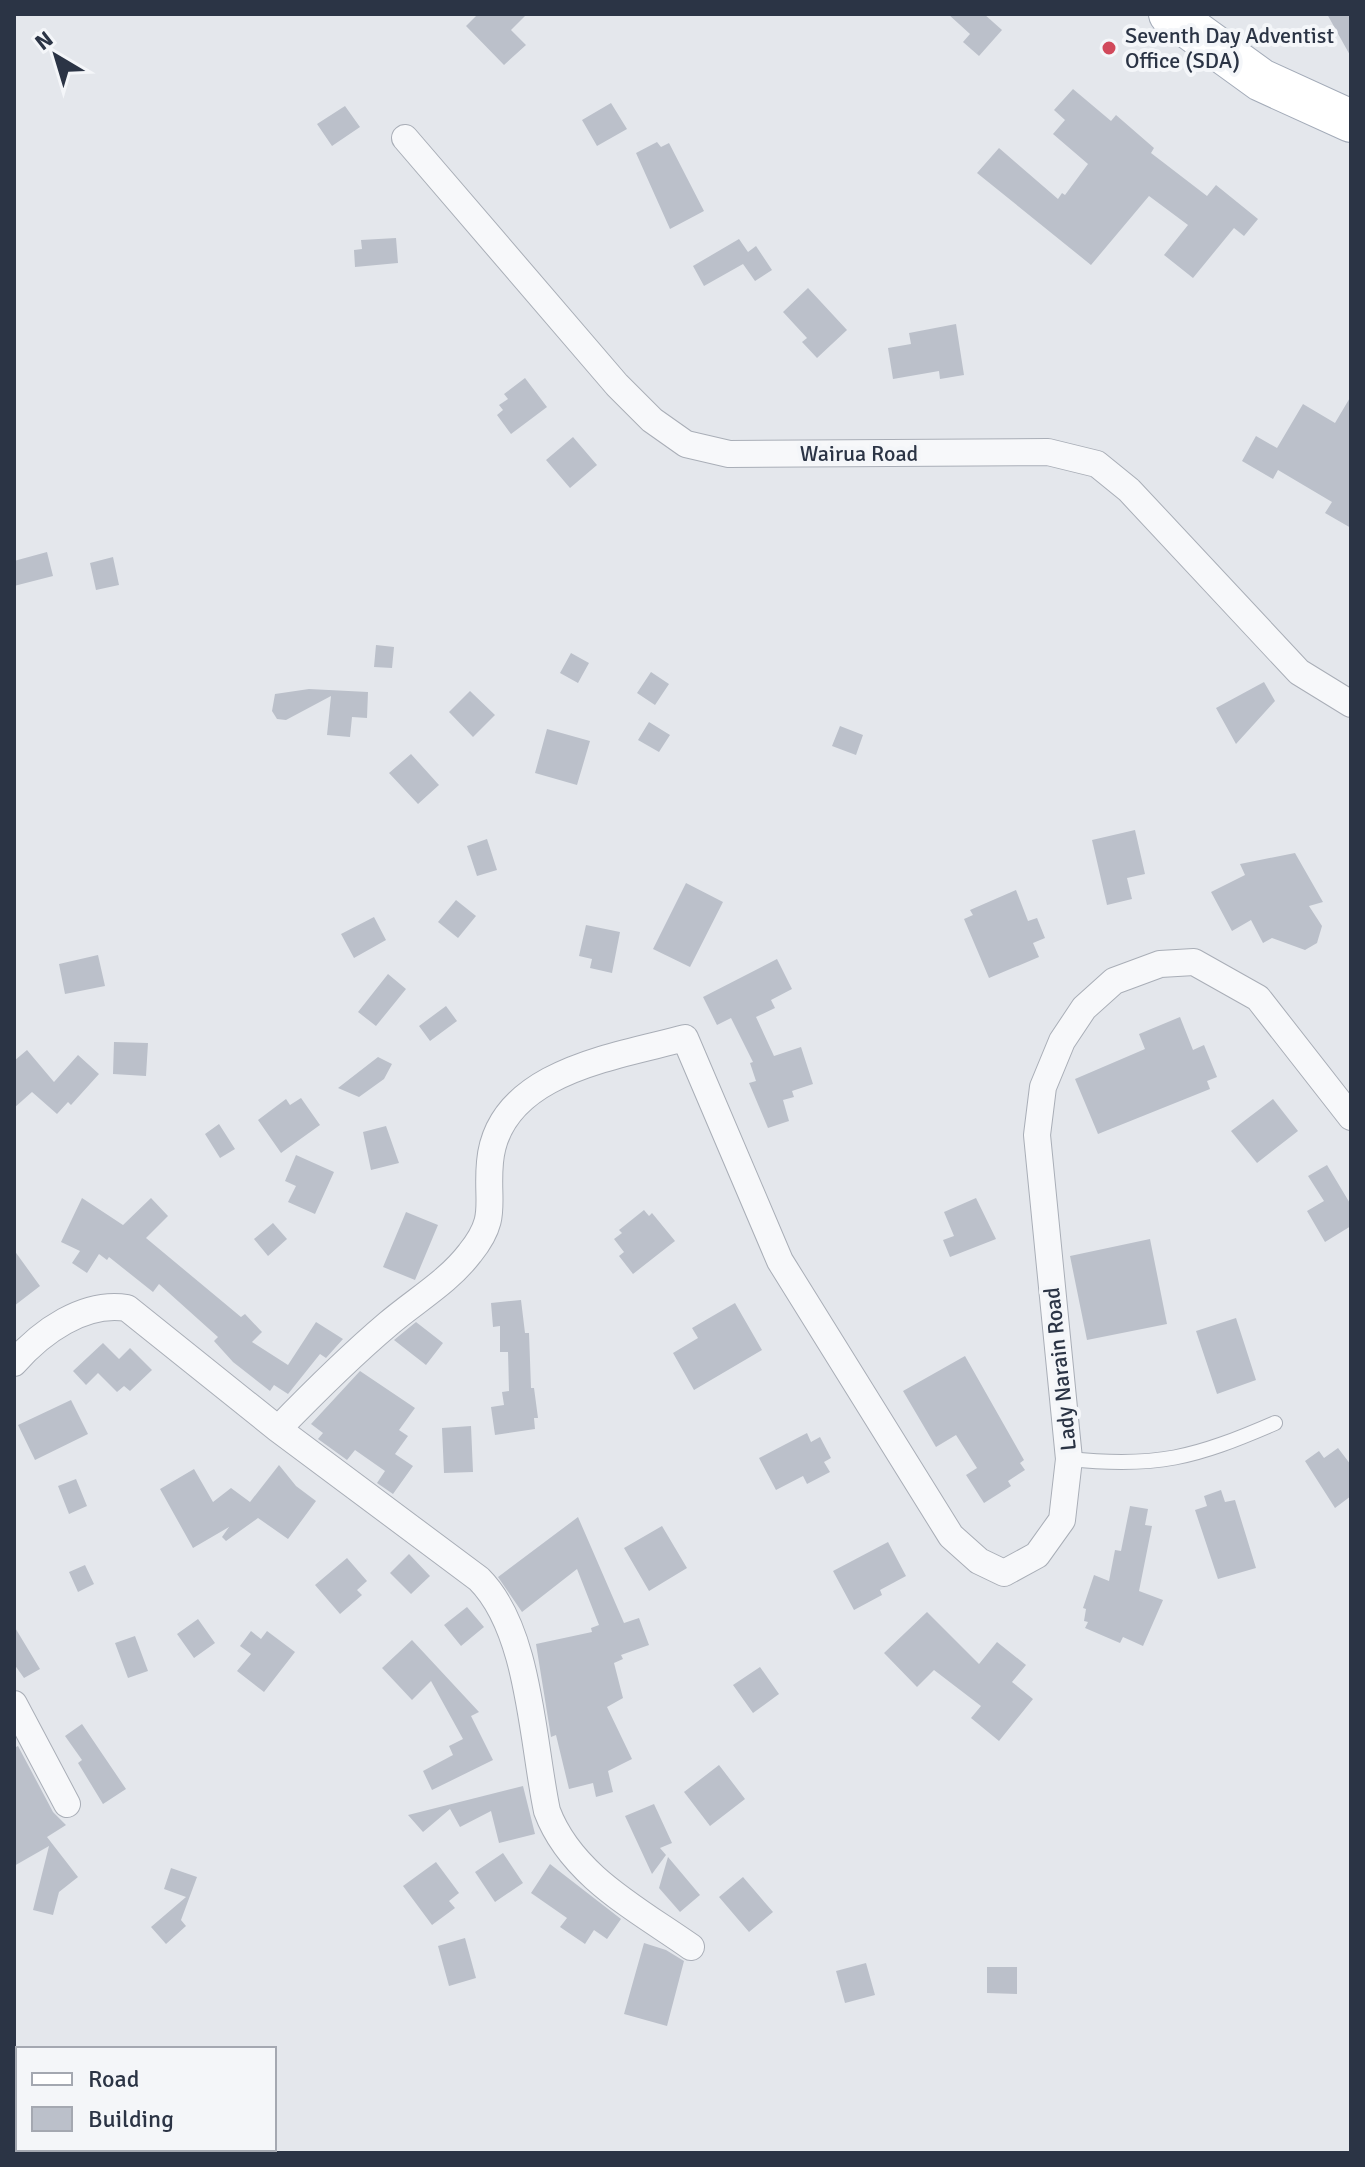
<svg xmlns="http://www.w3.org/2000/svg" width="1365" height="2167" viewBox="0 0 1365 2167" font-family="Signika,sans-serif">
<rect width="100%" height="100%" fill="#e4e7ec"/>
<!-- building -->
<path fill="#bbc0ca" d="M 478,14 L 527,14 L 511,30 L 526,45 L 504,65 L 466,26 Z
M 948,14 L 984,14 L 1002,30 L 979,56 L 963,42 L 970,34 Z
M 1327,14 L 1351,14 L 1351,57 Z
M 1073,89 L 1111,121 L 1116,115 L 1154,148 L 1151,153 L 1207,196 L 1216,185 L 1258,219 L 1244,236 L 1234,228 L 1193,278 L 1164,255 L 1188,225 L 1149,196 L 1091,265 L 977,173 L 999,148 L 1058,199 L 1062,193 L 1065,195 L 1088,164 L 1053,134 L 1065,120 L 1054,110 Z
M 611,103 L 627,129 L 597,146 L 582,120 Z
M 345,106 L 360,127 L 332,146 L 317,124 Z
M 657,142 L 661,147 L 669,143 L 704,211 L 670,229 L 636,153 Z
M 396,238 L 398,263 L 355,267 L 354,250 L 362,249 L 361,240 Z
M 739,239 L 748,252 L 756,246 L 772,270 L 755,281 L 743,264 L 704,286 L 693,266 Z
M 808,288 L 847,330 L 817,358 L 802,342 L 807,338 L 783,312 Z
M 956,324 L 964,375 L 940,379 L 939,371 L 893,379 L 888,348 L 911,344 L 909,333 Z
M 525,378 L 547,407 L 511,434 L 497,415 L 503,410 L 499,405 L 508,399 L 504,394 Z
M 1351,396 L 1351,528 L 1325,513 L 1332,502 L 1278,470 L 1273,479 L 1242,461 L 1256,436 L 1277,448 L 1303,404 L 1335,423 Z
M 573,437 L 597,465 L 570,488 L 546,460 Z
M 47,552 L 53,576 L 14,586 L 14,561 Z
M 113,557 L 119,585 L 96,590 L 90,563 Z
M 376,645 L 394,647 L 392,668 L 374,667 Z
M 571,653 L 589,663 L 578,683 L 560,673 Z
M 651,672 L 669,684 L 655,705 L 637,693 Z
M 1264,682 L 1275,701 L 1236,744 L 1216,708 Z
M 309,689 L 368,692 L 367,718 L 352,717 L 350,737 L 327,735 L 331,696 L 286,720 L 277,719 L 272,711 L 275,694 Z
M 470,691 L 495,715 L 473,737 L 449,712 Z
M 649,722 L 670,735 L 659,752 L 638,740 Z
M 840,726 L 863,735 L 856,755 L 832,746 Z
M 547,729 L 590,741 L 577,785 L 535,773 Z
M 411,754 L 439,785 L 418,804 L 389,773 Z
M 1135,830 L 1145,874 L 1127,878 L 1132,899 L 1107,905 L 1092,840 Z
M 487,839 L 497,870 L 477,876 L 467,846 Z
M 1295,853 L 1323,902 L 1309,906 L 1322,926 L 1317,943 L 1305,950 L 1272,938 L 1263,943 L 1251,920 L 1232,931 L 1211,892 L 1245,875 L 1240,864 Z
M 686,883 L 723,902 L 690,967 L 653,949 Z
M 1016,890 L 1028,921 L 1037,918 L 1045,938 L 1033,943 L 1039,957 L 989,978 L 964,919 L 973,915 L 970,910 Z
M 456,900 L 476,916 L 458,938 L 438,922 Z
M 374,917 L 386,940 L 354,958 L 341,934 Z
M 586,925 L 620,932 L 612,973 L 590,968 L 592,959 L 579,956 Z
M 98,955 L 105,986 L 65,994 L 59,964 Z
M 777,959 L 792,989 L 771,1000 L 775,1008 L 756,1017 L 774,1056 L 801,1047 L 813,1084 L 792,1091 L 794,1097 L 783,1100 L 789,1121 L 768,1128 L 749,1083 L 756,1081 L 750,1063 L 753,1062 L 731,1018 L 717,1025 L 703,997 Z
M 388,974 L 406,989 L 376,1026 L 358,1012 Z
M 446,1006 L 457,1021 L 430,1041 L 419,1026 Z
M 1180,1017 L 1193,1050 L 1204,1045 L 1217,1077 L 1207,1081 L 1210,1089 L 1098,1134 L 1075,1079 L 1145,1049 L 1139,1034 Z
M 114,1042 L 148,1043 L 146,1076 L 113,1074 Z
M 27,1050 L 54,1082 L 78,1055 L 99,1074 L 71,1105 L 68,1102 L 57,1114 L 32,1092 L 14,1108 L 14,1061 Z
M 378,1057 L 392,1064 L 384,1079 L 359,1097 L 338,1088 Z
M 301,1098 L 320,1125 L 281,1153 L 258,1120 L 286,1099 L 290,1105 Z
M 1273,1099 L 1298,1131 L 1257,1163 L 1231,1131 Z
M 219,1124 L 235,1149 L 220,1158 L 205,1134 Z
M 386,1126 L 399,1163 L 371,1170 L 363,1132 Z
M 296,1155 L 334,1172 L 315,1214 L 288,1202 L 296,1186 L 285,1181 Z
M 1327,1165 L 1351,1205 L 1351,1226 L 1325,1242 L 1307,1211 L 1324,1201 L 1308,1176 Z
M 82,1198 L 123,1225 L 151,1198 L 168,1216 L 146,1238 L 241,1317 L 245,1314 L 262,1332 L 252,1342 L 288,1365 L 316,1322 L 343,1339 L 326,1358 L 320,1354 L 288,1394 L 274,1385 L 270,1391 L 233,1362 L 214,1341 L 218,1337 L 159,1284 L 153,1292 L 109,1257 L 107,1260 L 99,1254 L 87,1273 L 72,1263 L 80,1251 L 61,1242 Z
M 976,1198 L 996,1239 L 950,1257 L 943,1240 L 954,1236 L 944,1212 Z
M 644,1210 L 649,1216 L 652,1213 L 675,1241 L 633,1274 L 619,1256 L 624,1252 L 614,1239 L 622,1233 L 619,1230 Z
M 406,1212 L 438,1225 L 415,1280 L 383,1267 Z
M 273,1223 L 287,1239 L 268,1256 L 254,1239 Z
M 1150,1239 L 1167,1324 L 1087,1340 L 1070,1256 Z
M 14,1250 L 40,1286 L 14,1306 Z
M 521,1300 L 525,1333 L 529,1333 L 531,1388 L 534,1388 L 538,1418 L 534,1418 L 535,1429 L 495,1435 L 491,1407 L 504,1405 L 502,1392 L 509,1391 L 508,1352 L 500,1352 L 500,1326 L 493,1327 L 491,1303 Z
M 735,1303 L 762,1350 L 694,1390 L 673,1353 L 698,1338 L 692,1328 Z
M 1236,1318 L 1256,1380 L 1217,1394 L 1196,1331 Z
M 416,1322 L 443,1343 L 426,1365 L 394,1340 Z
M 103,1343 L 119,1359 L 130,1348 L 152,1370 L 130,1391 L 124,1386 L 117,1392 L 98,1373 L 86,1385 L 73,1371 Z
M 965,1356 L 1024,1460 L 1020,1463 L 1025,1470 L 1008,1481 L 1011,1486 L 984,1503 L 966,1475 L 977,1468 L 956,1435 L 936,1447 L 903,1391 Z
M 360,1371 L 415,1408 L 399,1430 L 408,1436 L 395,1454 L 413,1466 L 393,1494 L 377,1483 L 385,1471 L 355,1450 L 347,1460 L 318,1439 L 323,1433 L 311,1424 Z
M 71,1400 L 88,1434 L 35,1460 L 18,1425 Z
M 471,1426 L 473,1472 L 444,1473 L 442,1428 Z
M 807,1433 L 811,1442 L 820,1437 L 831,1458 L 824,1462 L 830,1472 L 807,1484 L 803,1476 L 776,1490 L 759,1458 Z
M 1338,1448 L 1351,1465 L 1351,1496 L 1335,1508 L 1305,1461 L 1319,1451 L 1324,1458 Z
M 279,1465 L 296,1486 L 316,1501 L 288,1539 L 258,1518 L 226,1541 L 222,1537 L 229,1527 L 193,1548 L 160,1489 L 194,1469 L 213,1502 L 231,1488 L 250,1502 Z
M 76,1479 L 87,1506 L 69,1514 L 58,1486 Z
M 1221,1490 L 1225,1502 L 1235,1500 L 1256,1568 L 1218,1579 L 1195,1510 L 1207,1506 L 1204,1496 Z
M 1130,1506 L 1148,1509 L 1145,1525 L 1152,1526 L 1139,1591 L 1163,1600 L 1143,1646 L 1123,1637 L 1120,1643 L 1085,1628 L 1088,1622 L 1084,1621 L 1086,1609 L 1083,1608 L 1094,1575 L 1109,1581 L 1115,1550 L 1121,1551 Z
M 578,1517 L 624,1623 L 639,1618 L 649,1645 L 621,1655 L 623,1659 L 614,1663 L 623,1698 L 607,1707 L 632,1759 L 608,1771 L 613,1792 L 596,1797 L 593,1783 L 569,1789 L 556,1735 L 551,1737 L 536,1644 L 592,1632 L 591,1628 L 599,1625 L 577,1569 L 522,1612 L 498,1577 Z
M 662,1526 L 687,1568 L 649,1591 L 624,1548 Z
M 888,1542 L 906,1576 L 880,1590 L 882,1595 L 854,1610 L 833,1571 Z
M 409,1554 L 430,1576 L 411,1594 L 390,1573 Z
M 347,1558 L 367,1581 L 357,1590 L 362,1595 L 340,1614 L 315,1585 Z
M 85,1565 L 94,1584 L 78,1592 L 69,1572 Z
M 467,1607 L 484,1627 L 461,1646 L 444,1625 Z
M 927,1612 L 979,1664 L 997,1642 L 1026,1665 L 1012,1682 L 1033,1699 L 999,1741 L 971,1718 L 981,1706 L 934,1670 L 917,1687 L 884,1653 Z
M 198,1619 L 215,1643 L 194,1658 L 177,1634 Z
M 14,1626 L 40,1669 L 24,1678 L 14,1664 Z
M 251,1631 L 261,1639 L 267,1631 L 295,1652 L 264,1692 L 237,1671 L 251,1654 L 240,1646 Z
M 135,1636 L 148,1671 L 128,1678 L 115,1643 Z
M 412,1640 L 479,1712 L 471,1716 L 493,1760 L 432,1790 L 423,1771 L 453,1755 L 449,1746 L 463,1739 L 431,1681 L 412,1700 L 382,1668 Z
M 760,1667 L 779,1694 L 753,1713 L 733,1685 Z
M 82,1724 L 126,1789 L 103,1804 L 78,1763 L 82,1760 L 65,1736 Z
M 18,1746 L 53,1812 L 66,1825 L 47,1837 L 78,1877 L 59,1892 L 53,1915 L 33,1910 L 49,1846 L 14,1866 L 14,1748 Z
M 719,1765 L 745,1799 L 710,1826 L 684,1792 Z
M 523,1786 L 535,1834 L 499,1843 L 491,1811 L 460,1827 L 450,1809 L 423,1832 L 408,1815 Z
M 654,1804 L 672,1843 L 660,1848 L 666,1855 L 652,1874 L 625,1816 Z
M 503,1853 L 523,1883 L 495,1902 L 475,1872 Z
M 668,1857 L 700,1895 L 680,1912 L 659,1888 Z
M 436,1862 L 459,1893 L 449,1901 L 455,1908 L 432,1925 L 403,1886 Z
M 550,1864 L 621,1919 L 607,1939 L 594,1930 L 585,1944 L 560,1927 L 567,1918 L 531,1893 Z
M 171,1868 L 197,1877 L 181,1920 L 186,1926 L 166,1944 L 151,1927 L 186,1897 L 164,1889 Z
M 743,1877 L 773,1912 L 749,1932 L 719,1897 Z
M 465,1938 L 476,1978 L 449,1986 L 438,1946 Z
M 644,1943 L 666,1950 L 684,1961 L 667,2026 L 624,2014 Z
M 866,1963 L 875,1995 L 845,2003 L 836,1971 Z
M 987,1967 L 1017,1967 L 1017,1994 L 987,1993 Z"/>
<g fill="none" stroke-linecap="round" stroke-linejoin="round">
<defs>
<path id="lane" d="M 1069,1459 C 1157,1468 1194,1458 1275,1423"/>
<path id="street" d="M 405,138 L 617,385 L 652,420 L 686,444 L 729,454 L 1048,452 L 1097,464 L 1129,490 L 1299,672 L 1351,704
M 14,1363 C 41,1332 84,1301 127,1308 L 278,1429 L 479,1579 C 530,1630 532,1740 547,1811 C 571,1875 637,1909 691,1947
M 278,1429 C 313,1393 349,1357 388,1324 C 416,1300 448,1282 470,1253 C 499,1217 486,1204 490,1162 C 498,1072 614,1057 685,1038 L 780,1261 L 951,1536 L 979,1561 L 1004,1573 L 1037,1555 L 1062,1520 L 1069,1459 L 1037,1135 L 1043,1087 L 1062,1041 L 1084,1008 L 1114,981 L 1160,964 L 1194,962 L 1258,998 L 1351,1117
M 14,1704 L 67,1804"/>
<path id="primary" d="M 1170,14 L 1261,80 L 1351,121"/>
</defs>
<!-- lane casing -->
<use href="#lane" stroke="#a9aeb7" stroke-width="16"/>
<!-- street casing -->
<use href="#street" stroke="#a9aeb7" stroke-width="28"/>
<!-- primary casing -->
<use href="#primary" stroke="#a3abb8" stroke-width="44"/>
<!-- lane -->
<use href="#lane" stroke="#f7f8fa" stroke-width="14"/>
<!-- street -->
<use href="#street" stroke="#f7f8fa" stroke-width="26"/>
<!-- primary -->
<use href="#primary" stroke="#fff" stroke-width="42"/>
</g>
<!-- markers -->
<circle fill="#d1495b" stroke="#f4f6f9" stroke-width="3" cx="1109" cy="48" r="8"/>
<g text-anchor="middle" dominant-baseline="central" stroke-width="8" stroke-linejoin="round" paint-order="stroke">
<!-- poi labels -->
<g font-size="22" fill="#2b3445" stroke="#f4f6f9" text-anchor="start">
<text x="1125" y="35">Seventh Day Adventist<tspan x="1125" dy="25">Office (SDA)</tspan></text>
</g>
<!-- street labels -->
<g font-size="22" fill="#2b3445" stroke="#f4f6f9">
<text x="859" y="453">Wairua Road</text>
<text transform="translate(1060 1369) rotate(-96)">Lady Narain Road</text>
</g>
</g>
<!-- border -->
<rect width="1365" height="2167" fill="none" stroke="#2b3445" stroke-width="32"/>
<!-- legend -->
<rect x="16" y="2047" width="260" height="104" fill="#f4f6f9" stroke="#a4a8b1" stroke-width="2"/>
<rect x="32" y="2073" width="40" height="12" fill="#ffffff" stroke="#a4a8b1" stroke-width="2"/>
<text x="88" y="2087" font-size="24" fill="#2b3445">Road</text>
<rect x="32" y="2107" width="40" height="24" fill="#bbc0ca" stroke="#a4a8b1" stroke-width="2"/>
<text x="88" y="2127" font-size="24" fill="#2b3445">Building</text>
<!-- north arrow -->
<g transform="translate(56 56) rotate(322)" stroke="#f4f6f9" stroke-width="6" paint-order="stroke">
<path d="M0-6L14 30L0 20L-14 30Z" fill="#2b3445"/>
<text y="-12" font-size="22" font-weight="bold" text-anchor="middle" fill="#2b3445">N</text>
</g>
</svg>
